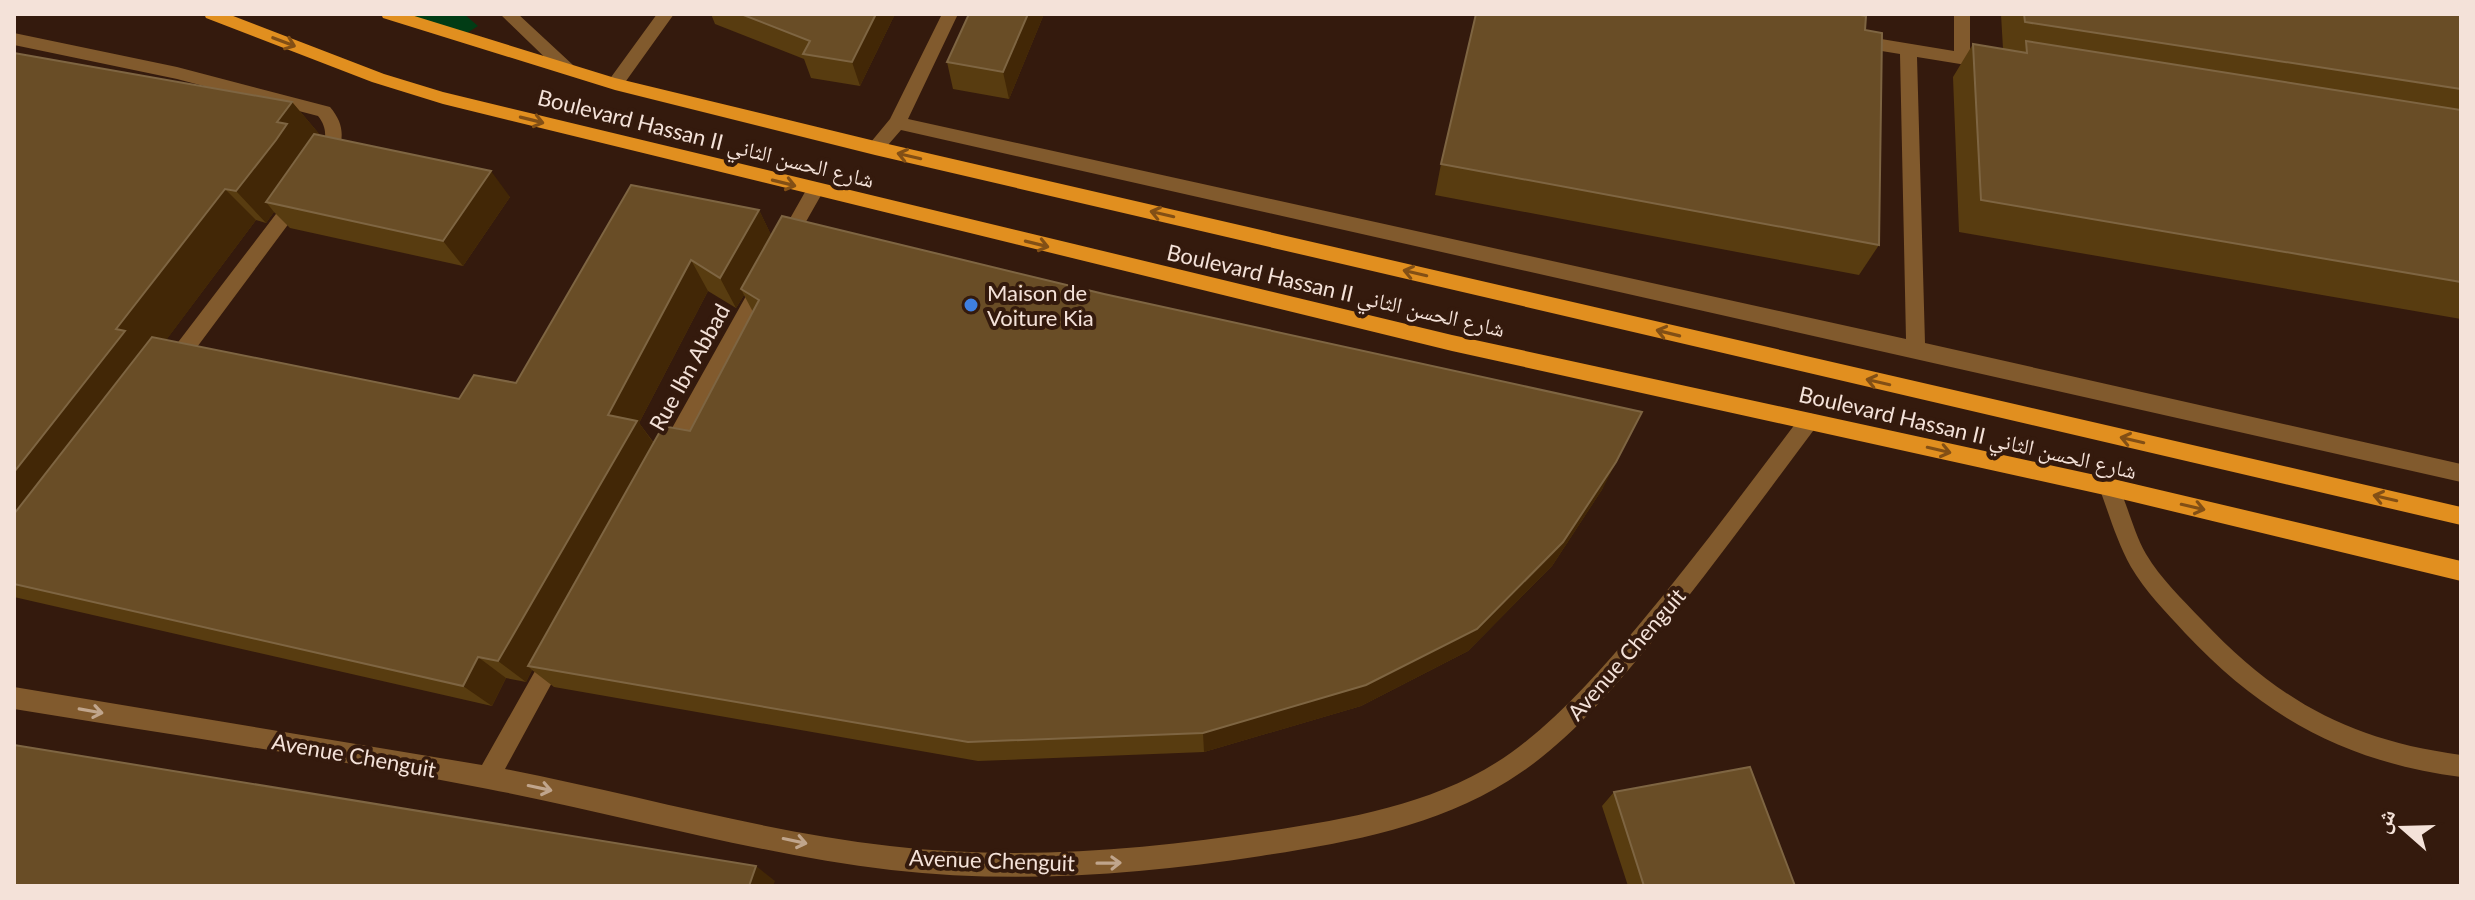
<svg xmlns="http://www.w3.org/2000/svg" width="2475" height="900" viewBox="0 0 2475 900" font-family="Lato,'Noto Naskh Arabic',sans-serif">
<rect width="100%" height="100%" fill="#341a0d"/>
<!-- green -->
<path fill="#013c15" d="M 405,14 L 464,14 L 478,26 L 464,35 Z"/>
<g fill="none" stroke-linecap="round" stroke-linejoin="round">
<!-- minor -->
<path fill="#815a2d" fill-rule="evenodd" d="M 500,14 L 518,14 L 573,65 L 575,69 L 573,73 L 561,73 Z
M 657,14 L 674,14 L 621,88 L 609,88 L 607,84 L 609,80 Z
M 942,14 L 958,14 L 908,119 L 1906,339 L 1900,54 L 1857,47 L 1849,41 L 1857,35 L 1954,51 L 1954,14 L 1970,14 L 1970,54 L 1997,59 L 1999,63 L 1997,67 L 1991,69 L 1917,57 L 1925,343 L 2461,464 L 2461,482 L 901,130 L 881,153 L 869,153 L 866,148 L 890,119 Z
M 14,33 L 177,67 L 330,107 C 348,128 343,146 330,168 L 318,168 L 315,163 C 324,147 331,132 318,116 L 177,79 L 14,45 Z
M 815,183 L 824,190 L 791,248 L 779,248 L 776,243 L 779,238 L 809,185 Z
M 298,191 L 307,198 L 304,203 L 180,370 L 166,370 L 163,364 L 166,358 L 292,193 Z
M 762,278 L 769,280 L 771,285 L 676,458 L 669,461 L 662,458 L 659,452 L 662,446 L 755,280 Z
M 1809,413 L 1816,415 L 1819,421 L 1816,427 C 1762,499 1709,572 1652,642 C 1609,693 1565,746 1508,781 C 1434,827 1346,843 1261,856 C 1139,875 1014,884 891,870 C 755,854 623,815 488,789 C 331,758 172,735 14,709 L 14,687 L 482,765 L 548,648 L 556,645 L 564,648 L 567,655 L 505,769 C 633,794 760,831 890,846 C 1016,861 1143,850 1268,831 C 1353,818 1441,803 1512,752 C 1560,717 1600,671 1638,626 C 1695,558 1748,486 1802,415 Z
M 2109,478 L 2116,481 C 2128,505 2133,531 2146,554 C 2161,579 2182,599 2202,620 C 2279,701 2349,740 2461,755 L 2461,777 C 2346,762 2264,717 2185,633 C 2166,612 2145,591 2131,567 C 2117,542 2109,514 2099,487 L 2102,481 Z"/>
<!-- major -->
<path fill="#e18f1f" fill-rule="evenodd" d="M 204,14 L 228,14 L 384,74 L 443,92 L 1452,335 L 2109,478 L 2461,561 L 2461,581 L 2109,496 L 1452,351 L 443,104 L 372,82 L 206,18 Z
M 381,14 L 408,14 L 615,78 L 875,141 L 2461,507 L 2461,525 L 875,155 L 615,90 L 383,18 Z"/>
</g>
<!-- wall -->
<path fill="#583c10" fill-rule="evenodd" d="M 711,14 L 895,14 L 860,86 L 811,78 L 804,59 L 715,24 Z
M 1044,14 L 1009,99 L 953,89 L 947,62 Z
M 2001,14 L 2461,14 L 2461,319 L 1959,232 L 1953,77 L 1973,44 L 2003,49 Z
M 1865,30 L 1879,245 L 1859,275 L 1435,195 L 1441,164 Z
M 14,53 L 292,102 L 320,135 L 510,197 L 463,266 L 290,228 L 274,212 L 266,223 L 256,220 L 166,340 L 459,399 L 516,383 L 759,210 L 771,235 L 1603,488 L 1552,566 L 1468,651 L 1361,706 L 1204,752 L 978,761 L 554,687 L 532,670 L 526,682 L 506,678 L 492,706 L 14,597 ZM 708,291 L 736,308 L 744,295 L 753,312 L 690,431 L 654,443 L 639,423 Z
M 1614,792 L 1795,886 L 1628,886 L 1602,806 Z"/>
<!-- shaded-wall -->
<path fill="#422706" d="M 876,14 L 895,14 L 860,86 L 852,62 Z
M 1028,14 L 1044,14 L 1009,99 L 1003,72 Z
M 292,102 L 320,135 L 266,202 L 274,212 L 266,223 L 236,191 L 277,122 Z
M 491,171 L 510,197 L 463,266 L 443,241 Z
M 225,189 L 256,220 L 155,355 L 14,552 L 14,472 L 116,329 Z
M 759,210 L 774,241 L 741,289 L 744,295 L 736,308 L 720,278 Z
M 691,260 L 708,291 L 639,423 L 657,448 L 528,666 L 532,670 L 526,682 L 498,661 L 608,415 Z
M 1642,412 L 1603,488 L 1552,566 L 1468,651 L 1361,706 L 1204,752 L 1203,733 Z
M 478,657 L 506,678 L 492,706 L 463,686 Z
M 756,866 L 775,881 L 773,886 L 749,886 Z"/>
<!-- building -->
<path fill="#694d26" stroke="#7e6542" stroke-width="2" d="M 741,14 L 876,14 L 852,62 L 803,54 L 810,41 Z
M 969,14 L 1028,14 L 1003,72 L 947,62 Z
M 1476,14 L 1855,14 L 1866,16 L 1865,30 L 1882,33 L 1879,245 L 1441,164 Z
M 2024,14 L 2461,14 L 2461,89 L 2025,22 Z
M 2026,41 L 2461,110 L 2461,282 L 1981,200 L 1973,44 L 2027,53 Z
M 14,53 L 292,102 L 277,122 L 287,124 L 276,140 L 236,191 L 225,189 L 116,329 L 125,331 L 14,472 Z
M 314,134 L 491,171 L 443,241 L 266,202 Z
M 631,185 L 759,210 L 720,278 L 691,260 L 608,415 L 637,421 L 498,661 L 478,657 L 463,686 L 14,584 L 14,514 L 152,337 L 459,399 L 474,375 L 516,383 Z
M 782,216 L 1104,294 L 1642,412 L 1616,462 L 1563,542 L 1477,629 L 1366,685 L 1203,733 L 968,742 L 528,666 L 663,426 L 690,431 L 759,300 L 741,289 Z
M 14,745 L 756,866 L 749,886 L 14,886 Z
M 1750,767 L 1795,886 L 1644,886 L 1614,792 Z"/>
<!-- one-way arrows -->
<defs><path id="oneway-shaft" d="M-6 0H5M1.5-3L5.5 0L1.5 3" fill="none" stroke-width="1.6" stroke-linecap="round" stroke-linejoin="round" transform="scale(2)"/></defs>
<g stroke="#824f15">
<use href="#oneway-shaft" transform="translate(284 42) rotate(21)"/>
<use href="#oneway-shaft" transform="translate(532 120) rotate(14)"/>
<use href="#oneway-shaft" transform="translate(909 156) rotate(-167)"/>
<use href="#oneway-shaft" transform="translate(784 183) rotate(14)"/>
<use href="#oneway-shaft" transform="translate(1162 214) rotate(-167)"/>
<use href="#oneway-shaft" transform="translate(1037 244) rotate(14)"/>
<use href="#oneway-shaft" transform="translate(1415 273) rotate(-167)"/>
<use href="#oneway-shaft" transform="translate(1668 333) rotate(-166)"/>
<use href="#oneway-shaft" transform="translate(1878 382) rotate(-167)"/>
<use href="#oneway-shaft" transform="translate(2132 440) rotate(-167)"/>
<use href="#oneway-shaft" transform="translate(1939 450) rotate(13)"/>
<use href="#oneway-shaft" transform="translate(2385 498) rotate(-167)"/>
<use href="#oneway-shaft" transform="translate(2193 507) rotate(13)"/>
</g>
<g stroke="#c0a58c">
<use href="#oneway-shaft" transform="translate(91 711) rotate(10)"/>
<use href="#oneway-shaft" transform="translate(540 788) rotate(12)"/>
<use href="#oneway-shaft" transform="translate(795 841) rotate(12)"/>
<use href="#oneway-shaft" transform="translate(1109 863) rotate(-1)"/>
</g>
<!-- markers -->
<circle fill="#3f7fe0" stroke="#341a0d" stroke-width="3" cx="971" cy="305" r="8"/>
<g text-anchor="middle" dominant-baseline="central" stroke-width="8" stroke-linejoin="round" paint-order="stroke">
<!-- street labels -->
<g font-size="22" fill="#f4e2d9" stroke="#341a0d">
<text transform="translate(706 138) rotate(14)">Boulevard Hassan II شارع الحسن الثاني</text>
<text transform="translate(1336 290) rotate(13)">Boulevard Hassan II شارع الحسن الثاني</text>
<text transform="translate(689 367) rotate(-61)">Rue Ibn Abbad</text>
<text transform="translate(1968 432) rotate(13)">Boulevard Hassan II شارع الحسن الثاني</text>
<text transform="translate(1626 654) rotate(-49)">Avenue Chenguit</text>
<text transform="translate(354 755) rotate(10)">Avenue Chenguit</text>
<text transform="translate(992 860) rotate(2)">Avenue Chenguit</text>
</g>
<!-- poi labels -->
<g font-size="22" fill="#f4e2d9" stroke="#341a0d" text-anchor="start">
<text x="987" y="292">Maison de<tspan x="987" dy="25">Voiture Kia</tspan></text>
</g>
</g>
<!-- border -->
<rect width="2475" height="900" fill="none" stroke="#f4e2d9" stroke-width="32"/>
<!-- north arrow -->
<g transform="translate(2403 828) rotate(290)" stroke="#341a0d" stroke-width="6" paint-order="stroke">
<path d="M0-6L14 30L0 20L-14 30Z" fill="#f4e2d9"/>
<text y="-12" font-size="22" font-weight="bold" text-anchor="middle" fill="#f4e2d9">ش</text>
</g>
</svg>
